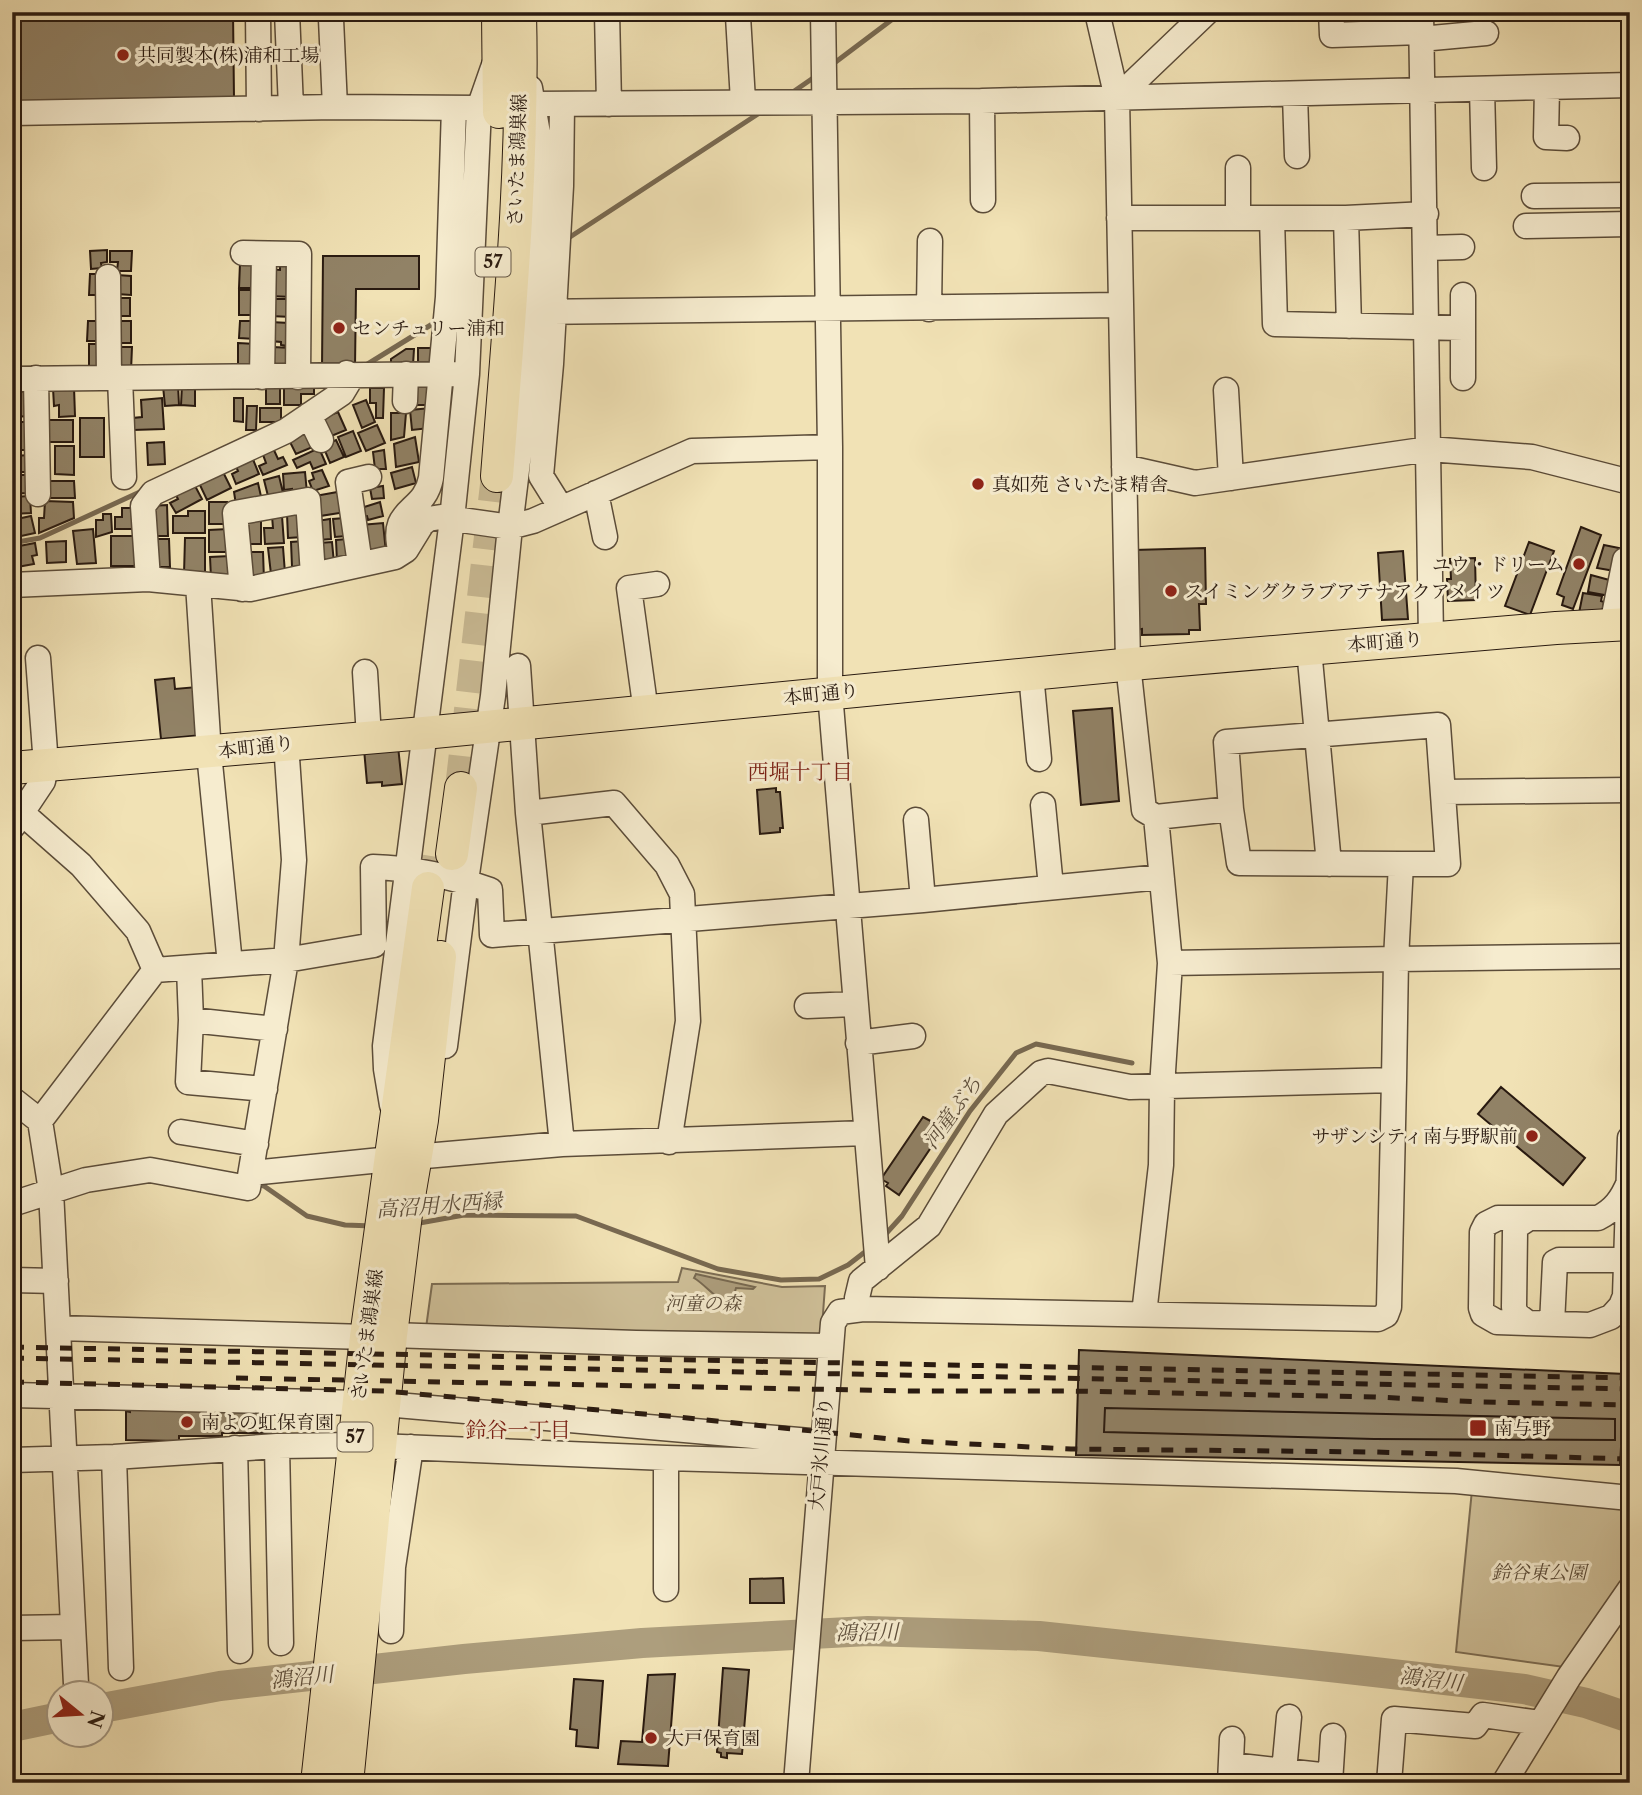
<svg xmlns="http://www.w3.org/2000/svg" width="1642" height="1795" viewBox="0 0 1642 1795" font-family="'Libre Caslon Text','Noto Serif JP',serif">
<rect width="100%" height="100%" fill="#f1e2b5"/>
<filter id="stains"><feTurbulence type="fractalNoise" baseFrequency=".00286" numOctaves="4"/><feColorMatrix values="0 0 0 0 .2 0 0 0 0 .09 0 0 0 0 .02 0 0 0 .5 -.17"/></filter>
<radialGradient id="worn" r=".72"><stop offset=".6" stop-color="#630" stop-opacity="0"/><stop offset="1" stop-color="#630" stop-opacity=".3"/></radialGradient>
<!-- green -->
<path fill="#cfc099" stroke="#7c6d54" stroke-width="2" d="M 682,1268 L 782,1287 L 825,1286 L 821,1341 L 631,1331 L 426,1328 L 432,1284 L 678,1282 Z
M 1472,1490 L 1630,1502 L 1630,1576 L 1564,1667 L 1456,1652 Z"/>
<!-- water -->
<path fill="#ad9e7d" stroke="#786951" stroke-width="2" d="M 696,1274 L 755,1287 L 753,1289 L 736,1288 L 732,1302 L 729,1304 C 716,1300 706,1285 694,1278 Z"/>
<g fill="none" stroke-linecap="round" stroke-linejoin="round">
<!-- stream -->
<path stroke="#786951" stroke-width="5" d="M 833,64 L 902,12
M 790,94 L 816,76
M 570,237 L 761,112
M 366,365 L 434,323
M 12,543 L 40,538 L 142,491
M 257,1184 L 264,1186 L 307,1216 L 345,1225 L 373,1226
M 414,1224 L 464,1215 L 576,1216 L 718,1269 L 781,1280 L 819,1279 L 848,1265 L 870,1248
M 883,1237 L 902,1216 L 970,1111 L 1016,1053 L 1036,1044 L 1132,1063"/>
<!-- river -->
<path stroke="#ad9e7d" stroke-width="30" d="M 102,1708 L 220,1686 L 464,1659 L 642,1643 L 868,1631 L 1039,1636 L 1339,1668 L 1524,1689 L 1586,1703 L 1630,1718
M 12,1727 L 60,1717"/>
</g>
<!-- building -->
<path fill="#918266" stroke="#291a10" stroke-width="2" d="M 12,12 L 233,12 L 234,98 L 12,108 Z
M 107,250 L 107,262 L 101,263 L 102,268 L 91,269 L 90,251 Z
M 110,251 L 132,251 L 131,271 L 117,271 L 118,262 L 110,262 Z
M 323,256 L 419,256 L 419,289 L 356,289 L 355,368 L 322,368 Z
M 280,262 L 294,262 L 293,297 L 268,296 L 268,269 L 280,270 Z
M 240,263 L 257,264 L 256,288 L 239,288 Z
M 90,274 L 101,274 L 100,295 L 89,295 Z
M 117,275 L 131,276 L 131,295 L 117,294 Z
M 239,290 L 256,290 L 256,315 L 239,315 Z
M 118,298 L 130,298 L 130,316 L 118,316 Z
M 270,299 L 293,299 L 292,317 L 270,316 Z
M 88,321 L 101,321 L 101,341 L 87,341 Z
M 119,321 L 131,321 L 131,343 L 118,343 Z
M 240,321 L 255,321 L 255,339 L 239,338 Z
M 270,322 L 289,323 L 288,346 L 281,345 L 281,342 L 270,341 Z
M 238,343 L 256,344 L 256,370 L 238,369 Z
M 89,344 L 103,344 L 103,371 L 89,371 Z
M 118,347 L 132,347 L 131,371 L 117,371 Z
M 273,347 L 291,348 L 291,369 L 273,368 Z
M 418,348 L 434,348 L 434,366 L 418,366 Z
M 406,349 L 414,349 L 413,365 L 391,367 L 391,359 Z
M 413,380 L 427,380 L 427,405 L 412,405 Z
M 266,383 L 280,383 L 280,404 L 266,404 Z
M 284,384 L 314,384 L 314,394 L 301,394 L 301,405 L 284,405 Z
M 178,385 L 179,405 L 165,406 L 163,386 Z
M 182,385 L 195,385 L 195,406 L 181,405 Z
M 74,387 L 75,416 L 59,417 L 59,405 L 54,406 L 53,388 Z
M 370,388 L 384,388 L 383,418 L 376,418 L 376,403 L 370,403 Z
M 29,391 L 30,416 L 12,417 L 12,392 Z
M 162,398 L 164,429 L 133,430 L 133,418 L 142,417 L 141,400 Z
M 234,398 L 243,398 L 243,422 L 234,421 Z
M 366,400 L 375,422 L 362,428 L 353,405 Z
M 247,406 L 257,406 L 256,430 L 246,430 Z
M 260,408 L 281,408 L 281,422 L 260,422 Z
M 431,408 L 429,428 L 412,430 L 410,410 Z
M 338,412 L 346,430 L 324,439 L 316,421 Z
M 391,413 L 406,413 L 404,437 L 391,440 Z
M 80,418 L 104,418 L 104,457 L 80,457 Z
M 49,420 L 73,420 L 73,442 L 49,442 Z
M 12,422 L 31,422 L 31,450 L 12,450 Z
M 377,425 L 385,443 L 366,451 L 358,433 Z
M 308,431 L 315,446 L 296,454 L 289,440 Z
M 353,431 L 361,451 L 346,457 L 338,437 Z
M 415,437 L 419,462 L 396,467 L 394,444 Z
M 336,440 L 344,457 L 330,463 L 323,446 Z
M 164,442 L 165,464 L 148,465 L 147,443 Z
M 55,446 L 74,446 L 74,475 L 55,474 Z
M 273,448 L 278,459 L 283,457 L 287,465 L 263,475 L 259,466 L 266,463 L 262,452 Z
M 319,448 L 326,464 L 313,469 L 310,462 L 297,468 L 293,460 Z
M 384,450 L 386,469 L 375,469 L 373,452 Z
M 31,455 L 32,472 L 12,472 L 12,456 Z
M 252,457 L 259,474 L 236,484 L 232,474 L 238,471 L 235,464 Z
M 412,467 L 416,483 L 395,489 L 391,473 Z
M 322,470 L 329,486 L 313,491 L 309,481 L 314,479 L 312,473 Z
M 223,472 L 231,488 L 207,500 L 199,483 Z
M 305,472 L 307,493 L 292,494 L 292,489 L 284,490 L 283,474 Z
M 12,475 L 26,475 L 26,493 L 12,494 Z
M 279,476 L 284,497 L 269,500 L 264,480 Z
M 46,481 L 74,481 L 75,498 L 47,498 Z
M 258,483 L 262,501 L 236,505 L 234,492 Z
M 194,484 L 202,499 L 176,513 L 170,503 L 178,499 L 175,493 Z
M 383,486 L 384,498 L 372,499 L 370,488 Z
M 343,491 L 346,512 L 320,516 L 315,496 Z
M 30,496 L 31,513 L 12,514 L 12,497 Z
M 45,501 L 73,502 L 74,518 L 39,533 L 39,518 L 44,518 Z
M 209,502 L 227,502 L 227,524 L 209,524 Z
M 380,502 L 383,516 L 368,520 L 367,516 L 360,517 L 358,509 Z
M 167,505 L 168,536 L 151,536 L 150,506 Z
M 122,508 L 136,508 L 136,529 L 115,529 L 115,517 L 122,517 Z
M 188,511 L 205,511 L 205,533 L 173,533 L 173,516 L 188,516 Z
M 302,513 L 303,537 L 288,538 L 287,514 Z
M 103,514 L 111,514 L 112,532 L 96,537 L 96,520 L 103,520 Z
M 31,516 L 35,533 L 12,538 L 12,520 Z
M 272,516 L 282,516 L 284,543 L 265,544 L 264,528 L 273,528 Z
M 344,518 L 346,536 L 335,537 L 333,519 Z
M 330,519 L 331,539 L 319,540 L 317,521 Z
M 245,520 L 261,520 L 261,544 L 245,544 Z
M 383,523 L 386,553 L 364,555 L 361,525 Z
M 1581,527 L 1601,535 L 1573,609 L 1562,605 L 1564,597 L 1557,594 Z
M 93,529 L 96,563 L 77,564 L 73,531 Z
M 228,529 L 228,552 L 209,552 L 209,530 Z
M 111,536 L 138,536 L 138,566 L 111,566 Z
M 185,538 L 205,538 L 205,574 L 184,574 Z
M 152,539 L 169,539 L 170,567 L 153,567 Z
M 347,539 L 349,561 L 337,562 L 336,540 Z
M 66,541 L 66,562 L 47,563 L 46,542 Z
M 304,541 L 305,566 L 292,567 L 291,542 Z
M 332,542 L 334,563 L 320,564 L 319,543 Z
M 1529,542 L 1554,551 L 1530,615 L 1505,606 Z
M 35,543 L 37,555 L 32,556 L 34,564 L 17,567 L 14,547 Z
M 1604,545 L 1619,548 L 1615,571 L 1597,568 Z
M 283,547 L 285,573 L 271,574 L 268,548 Z
M 1205,548 L 1206,604 L 1199,604 L 1200,630 L 1189,630 L 1189,634 L 1142,635 L 1142,629 L 1135,630 L 1134,550 Z
M 1403,551 L 1408,619 L 1382,620 L 1378,553 Z
M 245,552 L 263,552 L 264,580 L 245,580 Z
M 230,556 L 231,577 L 211,578 L 210,557 Z
M 1475,558 L 1476,600 L 1448,601 L 1447,579 L 1451,579 L 1450,559 Z
M 1591,575 L 1613,581 L 1610,596 L 1588,592 Z
M 1583,593 L 1602,596 L 1601,601 L 1604,602 L 1602,614 L 1579,613 Z
M 174,678 L 175,689 L 197,687 L 202,735 L 161,739 L 155,680 Z
M 1112,708 L 1119,801 L 1081,805 L 1073,711 Z
M 398,746 L 402,784 L 382,786 L 382,782 L 367,783 L 364,749 Z
M 776,788 L 776,792 L 780,792 L 783,828 L 780,828 L 780,832 L 760,834 L 757,790 Z
M 1501,1087 L 1585,1158 L 1563,1185 L 1478,1114 Z
M 923,1117 L 944,1128 L 899,1195 L 886,1186 L 888,1183 L 881,1179 Z
M 1079,1350 L 1625,1374 L 1620,1465 L 1076,1455 Z
M 130,1406 L 271,1409 L 271,1433 L 222,1433 L 222,1436 L 179,1436 L 179,1441 L 126,1440 L 126,1411 L 130,1412 Z
M 1105,1408 L 1615,1419 L 1615,1440 L 1374,1439 L 1104,1432 Z
M 783,1578 L 784,1603 L 750,1603 L 750,1579 Z
M 723,1668 L 749,1670 L 742,1754 L 727,1753 L 727,1758 L 721,1757 L 721,1753 L 717,1752 Z
M 675,1674 L 668,1766 L 618,1764 L 621,1741 L 642,1742 L 648,1675 Z
M 574,1679 L 603,1681 L 598,1748 L 576,1746 L 577,1730 L 570,1729 Z"/>
<g fill="none" stroke-linecap="round" stroke-linejoin="round">
<!-- major-tunnel -->
<path stroke="#c9ba94" stroke-width="32" stroke-dasharray="32 16" stroke-linecap="butt" d="M 461,788 L 497,476
M 428,888 L 434,851"/>
<defs>
<path id="minor" d="M 258,12 L 259,109
M 287,12 L 291,108
M 607,12 L 609,104
M 823,12 L 830,447 L 830,693 L 878,1268
M 1097,12 L 1117,98 L 1128,664 L 1144,810 L 1156,817 L 1170,963 L 1162,1087 L 1161,1165 L 1144,1314
M 1331,12 L 1332,35 L 1421,32
M 1421,12 L 1431,638
M 738,16 L 743,101
M 331,19 L 335,107
M 1421,39 L 1486,33
M 1547,88 L 1546,137 L 1567,138
M 1482,89 L 1484,168
M 1295,95 L 1297,156
M 1117,98 L 1207,12
M 982,101 L 983,200
M 534,104 L 982,101 L 1630,85
M 12,113 L 335,107 L 479,108
M 1534,196 L 1630,195
M 1238,217 L 1238,168
M 1119,218 L 1346,218 L 1426,214
M 1272,218 L 1275,324 L 1463,328
M 1346,218 L 1349,326
M 1526,226 L 1630,224
M 1426,248 L 1462,247
M 243,253 L 299,254 L 298,377
M 108,277 L 109,378
M 1463,295 L 1463,378
M 929,309 L 930,241
M 533,312 L 1121,305
M 262,377 L 264,254
M 36,378 L 38,494
M 120,378 L 124,477
M 12,379 L 456,374
M 1226,390 L 1231,478
M 405,401 L 406,374
M 309,415 L 321,440
M 1124,467 L 1195,483 L 1429,449 L 1532,457 L 1630,482
M 596,493 L 605,537
M 561,508 L 541,476 L 551,364 L 561,186 L 562,105
M 401,553 C 388,506 424,515 431,478 L 448,297 L 454,108
M 360,564 L 348,482 L 369,477
M 148,579 L 143,506 L 153,493 L 286,431 L 342,393 L 348,383 L 347,373
M 198,584 L 209,753 L 230,964
M 12,585 L 148,579 L 250,589 L 395,557 L 406,550 L 422,524 L 428,519 L 441,517 L 510,527 L 533,521 L 692,451 L 830,447
M 242,589 L 235,513 L 308,500 L 313,575
M 1612,625 L 1625,560 L 1630,561
M 1309,649 L 1329,864
M 518,666 L 528,813 L 562,1144
M 365,672 L 369,737
M 1031,674 L 1039,759
M 646,712 L 629,588 L 657,584
M 1443,792 L 1630,790
M 1043,805 L 1051,887
M 22,813 L 81,865 L 138,931 L 155,970
M 528,813 L 614,803 L 667,865 L 682,894 L 688,1021 L 669,1142
M 1156,817 L 1231,809
M 916,820 L 923,900
M 13,826 L 43,781 L 46,765 L 38,658
M 1401,864 L 1448,864 L 1438,725 L 1226,742 L 1231,809 L 1239,863 L 1401,864 L 1396,959 L 1630,956
M 1170,963 L 1396,959 L 1394,1080
M 189,968 L 191,1020 L 188,1082 L 265,1089
M 807,1006 L 854,1004
M 191,1020 L 275,1029
M 858,1043 L 913,1036
M 445,1046 L 466,881 L 493,696 L 510,527 L 527,388 L 533,312 L 539,139 L 530,88
M 12,1099 L 40,1121 L 51,1191 L 76,1684
M 392,1105 L 386,1069 L 385,1046 L 452,519 L 467,374 L 479,108 L 494,65
M 40,1121 L 155,970 L 286,960 L 374,945 L 373,867 C 413,868 453,877 490,890 L 492,935 L 923,900 L 1161,877
M 181,1132 L 256,1144
M 414,1157 L 562,1144 L 866,1133
M 251,1173 L 391,1159
M 1629,1182 C 1622,1199 1614,1210 1598,1218 L 1498,1218 L 1486,1224 L 1482,1232 L 1481,1308 L 1483,1314 L 1497,1322 L 1590,1325 L 1611,1317 L 1621,1306 L 1625,1296 L 1630,1138
M 12,1204 L 86,1180 L 150,1170 L 248,1188 L 286,960 L 294,860 L 286,743
M 12,1280 L 56,1281
M 1528,1323 L 1516,1314 L 1514,1307 L 1515,1232 L 1517,1226 L 1529,1218
M 1552,1324 L 1555,1262 L 1559,1260 L 1617,1260 L 1624,1265 L 1626,1271
M 58,1328 L 366,1337
M 391,1335 L 636,1343 L 831,1346
M 12,1395 L 358,1403
M 385,1404 L 822,1442
M 277,1446 L 281,1643
M 235,1448 L 240,1651
M 114,1457 L 121,1668
M 12,1460 L 114,1457 L 277,1446 L 354,1445 L 666,1458 L 1456,1481 L 1630,1498
M 666,1589 L 666,1458
M 12,1628 L 73,1627
M 391,1631 L 393,1567 L 411,1447
M 1231,1765 L 1330,1776
M 1284,1771 L 1289,1717
M 796,1783 L 833,1323 L 840,1312 L 863,1309 L 1378,1319 L 1386,1315 L 1389,1307 L 1394,1080 L 1130,1087 L 1048,1071 L 1041,1073 L 996,1114 L 929,1226 L 861,1281 L 857,1298 L 858,1309
M 1230,1783 L 1232,1739
M 1330,1783 L 1333,1736
M 1389,1783 L 1394,1719 L 1475,1726 L 1483,1715 L 1540,1723
M 1504,1783 L 1569,1677 L 1630,1589"/>
<path id="major" d="M 498,12 L 499,112
M 497,476 C 509,322 524,167 520,12
M 12,768 L 424,733 L 1143,663 L 1556,628 L 1630,624
M 452,854 L 461,788
M 317,1783 L 366,1337 L 428,888
M 347,1783 L 391,1335 L 406,1214 L 422,1120 L 440,957"/>
</defs>
<!-- minor casing -->
<use href="#minor" stroke="#5b4c39" stroke-width="27"/>
<!-- major casing -->
<use href="#major" stroke="#291a10" stroke-width="34"/>
<!-- minor -->
<use href="#minor" stroke="#f6eccf" stroke-width="24"/>
<!-- major -->
<use href="#major" stroke="#f1e2b5" stroke-width="32"/>
<!-- rail -->
<path stroke="#291a10" stroke-width="5" stroke-dasharray="12 12" stroke-linecap="butt" d="M 12,1347 L 1630,1378
M 12,1358 L 1630,1389
M 236,1378 L 908,1391 L 1069,1391 L 1375,1397 L 1481,1402 L 1630,1405
M 12,1382 L 384,1391 L 678,1417 L 909,1441 L 1071,1449 L 1375,1452 L 1630,1459"/>
</g>
<!-- markers -->
<g fill="#8f2418" stroke="#f6eccf" stroke-width="2.5">
<circle cx="123" cy="55" r="7"/>
<circle cx="339" cy="328" r="7"/>
<circle cx="978" cy="484" r="7"/>
<circle cx="1579" cy="564" r="7"/>
<circle cx="1171" cy="591" r="7"/>
<circle cx="1532" cy="1136" r="7"/>
<circle cx="187" cy="1422" r="7"/>
<rect x="1469" y="1419" width="18" height="18" rx="3.5"/>
<circle cx="651" cy="1738" r="7"/>
</g>
<g text-anchor="middle" dominant-baseline="central" stroke-width="6" stroke-linejoin="round" paint-order="stroke">
<!-- shield labels -->
<g fill="#f6eccf" stroke="#665949" stroke-width="2">
<rect x="475.5" y="247.5" width="35" height="29" rx="5"/>
<rect x="337.5" y="1422.5" width="35" height="29" rx="5"/>
</g>
<g font-size="18" font-weight="bold" fill="#291a10">
<text x="493" y="262">57</text>
<text x="355" y="1437">57</text>
</g>
<!-- poi labels -->
<g font-size="19" fill="#291a10" stroke="#f6eccf" text-anchor="start">
<text x="137" y="55">共同製本(株)浦和工場</text>
<text x="353" y="328">センチュリー浦和</text>
<text x="992" y="484">真如苑 さいたま精舎</text>
<text x="1565" y="564" text-anchor="end">ユウ・ドリーム</text>
<text x="1185" y="591">スイミングクラブアテナアクアメイツ</text>
<text x="1518" y="1136" text-anchor="end">サザンシティ南与野駅前</text>
<text x="201" y="1422">南よの虹保育園</text>
<text x="1494" y="1428">南与野</text>
<text x="665" y="1738">大戸保育園</text>
</g>
<!-- street labels -->
<g font-size="19" fill="#291a10" stroke="#f6eccf">
<text transform="translate(517 160) rotate(-88)">さいたま鴻巣線</text>
<text transform="translate(1385 642) rotate(-5)">本町通り</text>
<text transform="translate(821 694) rotate(-6)">本町通り</text>
<text transform="translate(256 747) rotate(-7)">本町通り</text>
<text transform="translate(367 1335) rotate(-82)">さいたま鴻巣線</text>
<text transform="translate(821 1454) rotate(-85)">大戸氷川通り</text>
</g>
<!-- park labels -->
<g font-size="19" font-style="italic" fill="#5b4c39" stroke="#f6eccf">
<text x="703" y="1303">河童の森</text>
<text x="1539" y="1572">鈴谷東公園</text>
</g>
<!-- neighbourhood labels -->
<g font-size="21" fill="#7a1f14" stroke="#f6eccf">
<text x="800" y="771">西堀十丁目</text>
<text x="518" y="1429">鈴谷一丁目</text>
</g>
<!-- water labels -->
<g font-size="21" font-style="italic" fill="#5e4f3c" stroke="#f6eccf">
<text transform="translate(952 1112) rotate(-54)">河童ぶち</text>
<text transform="translate(439 1205) rotate(-4)">高沼用水西縁</text>
<text transform="translate(867 1632) rotate(-1)">鴻沼川</text>
<text transform="translate(302 1677) rotate(-6)">鴻沼川</text>
<text transform="translate(1431 1679) rotate(7)">鴻沼川</text>
</g>
</g>
<!-- margin -->
<rect width="1642" height="1795" fill="none" stroke="#f1e2b5" stroke-width="42"/>
<rect x="14" y="14" width="1614" height="1767" fill="none" stroke="#291a10" stroke-width="3.5"/>
<rect x="21" y="21" width="1600" height="1753" fill="none" stroke="#291a10" stroke-width="2"/>
<!-- north arrow -->
<g transform="translate(80 1714) rotate(108)"><circle r="33" fill="#f6eccf" stroke="#a49883" stroke-width="2"/>
<path d="M0-5L12 26L0 18L-12 26Z" fill="#8f2418"/>
<text y="-10" font-size="19" font-weight="bold" text-anchor="middle" fill="#291a10">N</text>
</g>
<rect width="100%" height="100%" filter="url(#stains)"/>
<rect width="100%" height="100%" fill="url(#worn)"/>
</svg>
